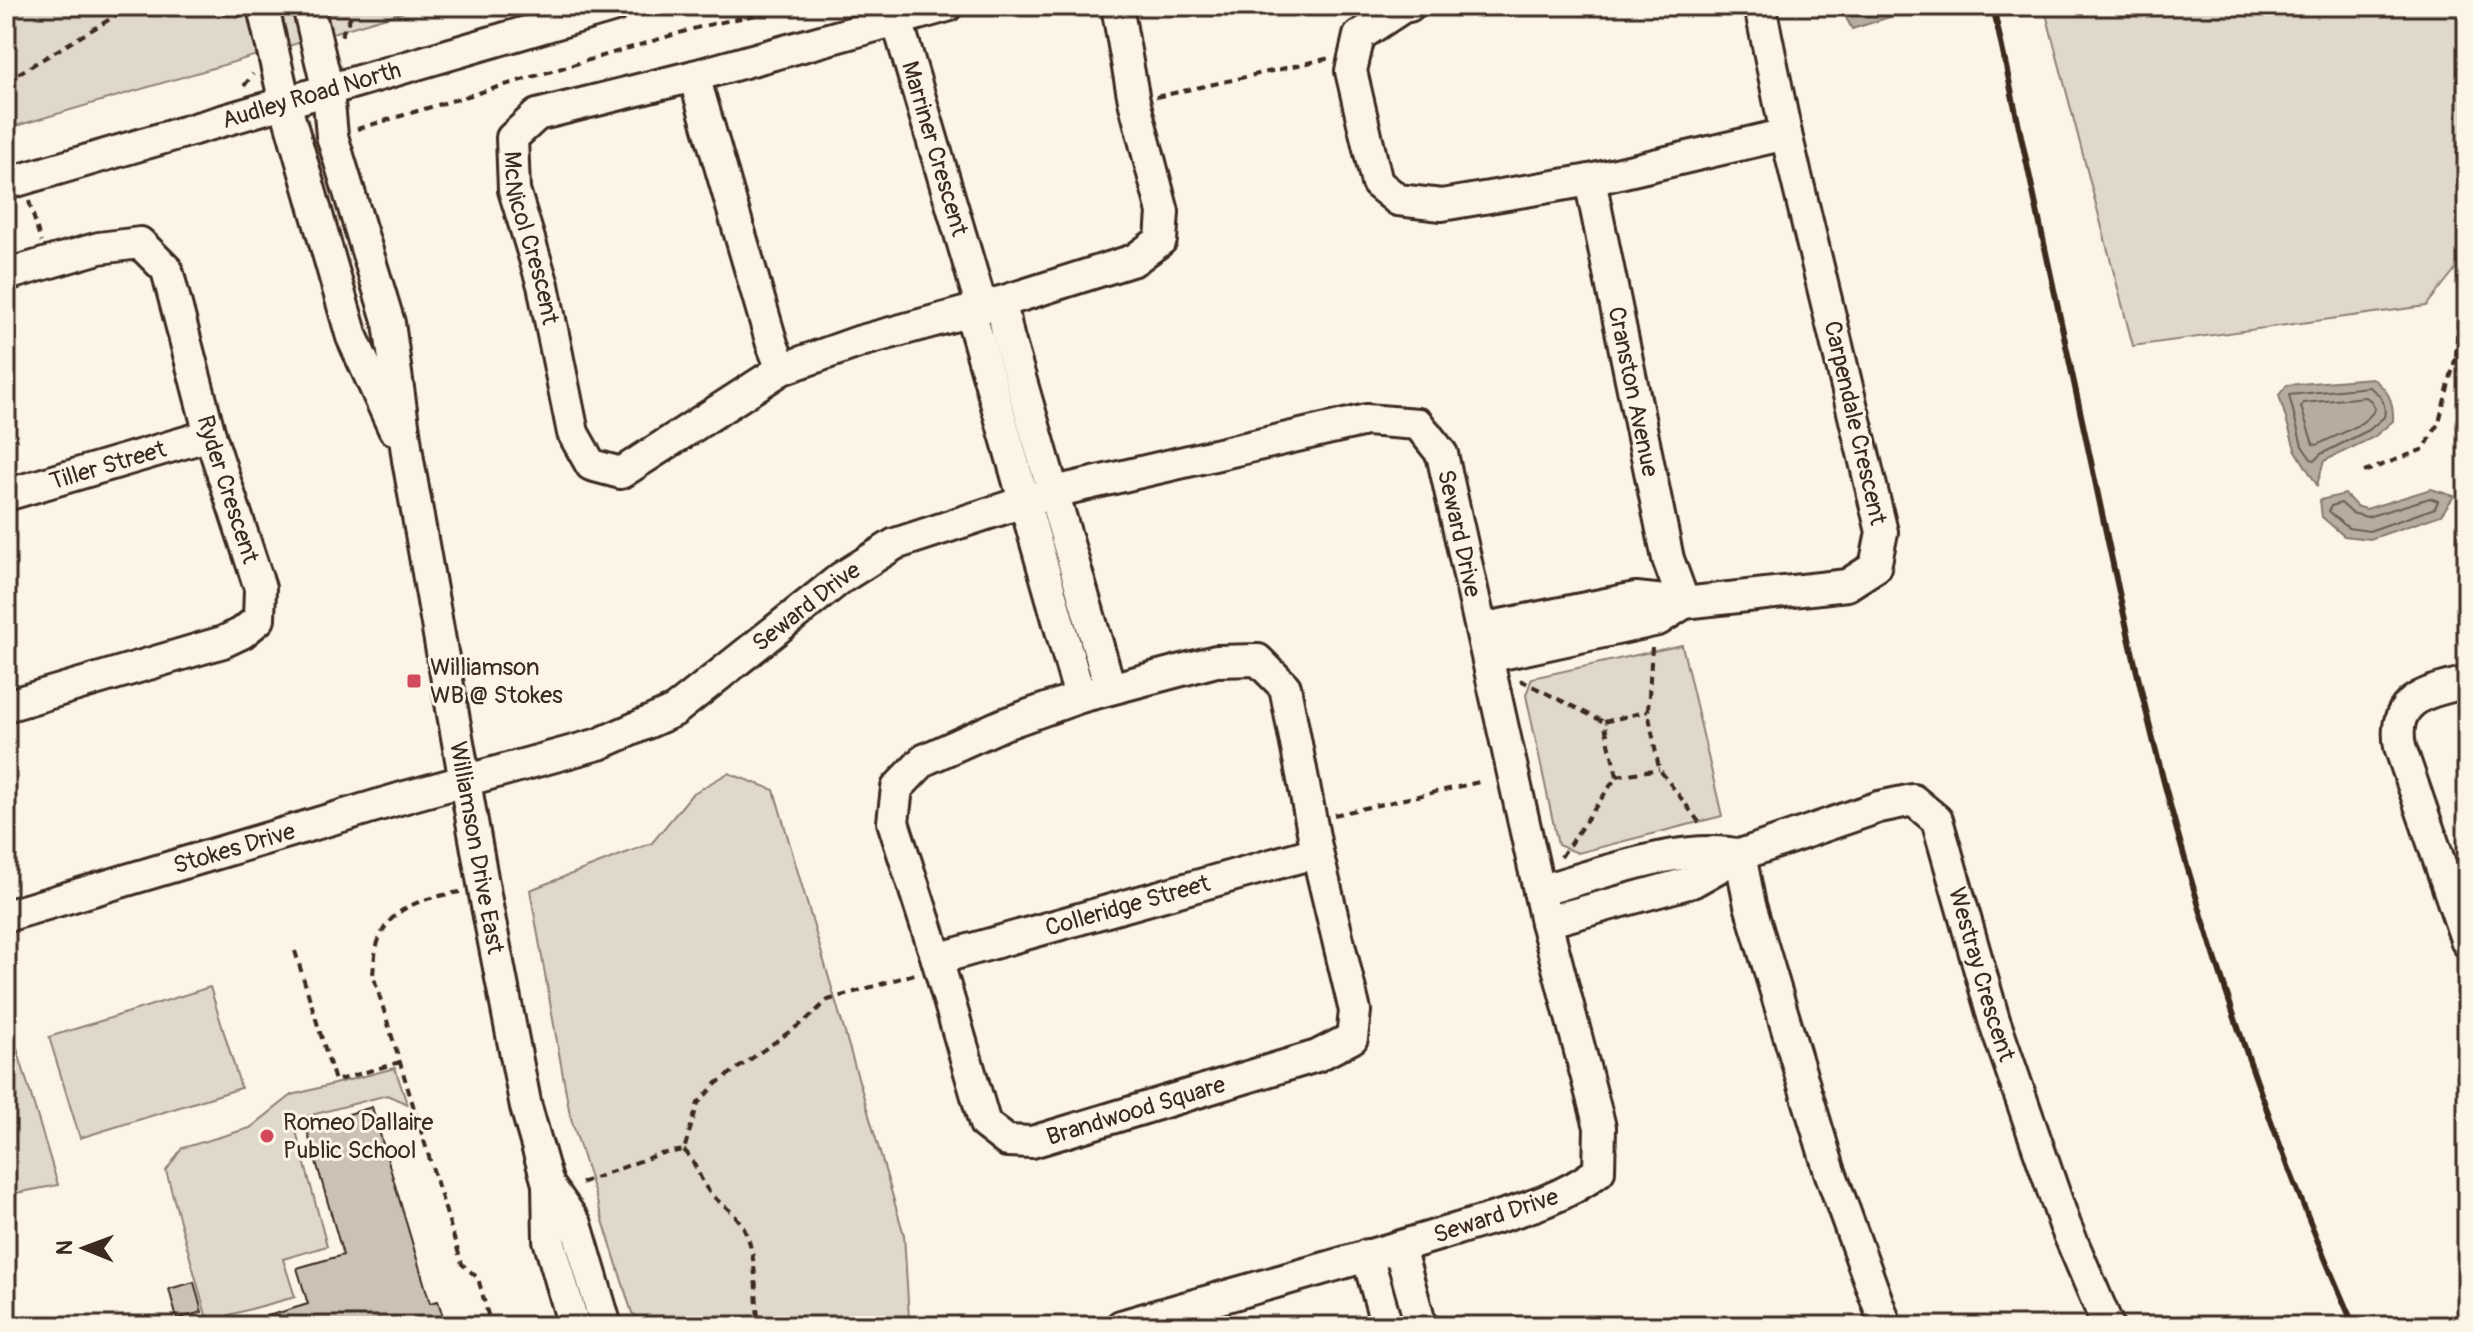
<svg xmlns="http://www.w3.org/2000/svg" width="2473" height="1332" viewBox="0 0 2473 1332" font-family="Pangolin,sans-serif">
<rect width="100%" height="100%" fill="#fcf5e5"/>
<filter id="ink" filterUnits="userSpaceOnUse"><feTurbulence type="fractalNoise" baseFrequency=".0125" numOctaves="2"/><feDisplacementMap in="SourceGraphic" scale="16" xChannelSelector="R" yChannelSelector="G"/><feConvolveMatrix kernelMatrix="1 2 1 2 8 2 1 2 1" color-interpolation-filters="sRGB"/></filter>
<g filter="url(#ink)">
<!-- green -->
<path fill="#e0d8c8" stroke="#8e8173" stroke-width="2" d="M 6,6 L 424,6 L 6,129 Z
M 2044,6 L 2467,6 L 2467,260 L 2461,262 L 2426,306 L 2133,346 Z
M 1682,645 L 1722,816 L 1578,853 L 1558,845 L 1526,695 L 1532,678 Z
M 728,773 L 774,790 L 904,1235 L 909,1318 L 844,1321 L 814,1326 L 651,1326 L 632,1313 L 570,1115 L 530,890 L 652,843 L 692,794 Z
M 210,987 L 241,1088 L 80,1138 L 49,1037 Z
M 6,1012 L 58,1185 L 6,1195 Z
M 395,1068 L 407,1104 L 387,1095 L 293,1120 L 327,1246 L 283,1259 L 295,1297 L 229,1315 L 231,1326 L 209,1326 L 166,1171 L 182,1148 L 250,1128 L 292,1095 Z"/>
<!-- water -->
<path fill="#b7ad9e" stroke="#85796b" stroke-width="2" d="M 1840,6 L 1894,6 L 1893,16 L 1852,29 Z
M 2372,378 C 2388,390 2394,400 2393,421 L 2374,437 L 2324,461 L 2317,485 L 2295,449 L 2279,395 L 2287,385 Z
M 2431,489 L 2454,496 L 2441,515 L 2370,539 L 2344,536 L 2322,517 L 2320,500 L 2345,494 L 2356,506 L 2366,509 Z"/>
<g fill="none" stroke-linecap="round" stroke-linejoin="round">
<!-- shore -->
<path stroke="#6d5e51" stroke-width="2" d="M 2369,387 C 2380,394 2387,404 2384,417 L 2369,430 L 2321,454 L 2315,460 L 2311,459 L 2302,446 L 2289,395 Z
M 2366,397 L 2371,401 L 2375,409 C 2365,427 2335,435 2317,445 L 2313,444 L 2301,407 L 2303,403 Z
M 2430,498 L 2438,501 L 2435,508 L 2369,531 L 2348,528 L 2329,511 L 2331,506 L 2341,503 L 2352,513 L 2367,517 Z"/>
</g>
<!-- building -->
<path fill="#ccc2b3" stroke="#3b2a1e" stroke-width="2" d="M 372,1107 L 430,1303 L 438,1301 L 446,1326 L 248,1326 L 248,1322 L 308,1304 L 297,1268 L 343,1255 L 306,1127 Z
M 194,1282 L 202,1312 L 177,1319 L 169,1289 Z"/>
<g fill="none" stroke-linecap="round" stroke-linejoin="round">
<defs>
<g id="minor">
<path d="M 265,6 L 264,12 L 285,103 L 352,337 L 394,429"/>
<path id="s1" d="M 308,6 L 328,91 L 332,136 L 389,323 L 408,460 L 487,906 L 526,1107 L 548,1184 L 549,1240 L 574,1326"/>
<path id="s2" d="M 947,6 L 897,20 L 982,308"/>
<path d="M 1409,6 L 1403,7 L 1359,36 L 1351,71 L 1377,183 L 1398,200 L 1442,205 L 1590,180 L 1786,134"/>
<path d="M 694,76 L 897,20"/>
<path id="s3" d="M 1590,180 L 1668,559 L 1684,603"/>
<path id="s4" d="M 6,184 L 615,6"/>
<path id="s5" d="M 6,275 L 99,248 L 140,243 L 167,270 L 210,435 L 260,588 L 259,619 L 242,633 L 223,642 L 6,706"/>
<path d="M 1001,302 L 1008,336 L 1110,688"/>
<path d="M 970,311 L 1080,697"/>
<path id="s6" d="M 782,369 L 772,344 L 694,76 L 537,115 L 512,138 L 514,190 L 543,285 L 573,433 L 591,465 L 621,473 L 782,369 L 861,341 L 982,308 L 1134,260 L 1161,240 L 1163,212 L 1134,101 L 1117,6"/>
<path id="s7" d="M 6,495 L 210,435"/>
<path d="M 1481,629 L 1636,598 L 1684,603 L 1847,585 L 1875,567 L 1882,532 L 1786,134 L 1760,6"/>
<path d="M 1488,657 L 1658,620 L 1684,603"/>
<path d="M 1258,660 L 1285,687 L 1317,852 L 1355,1011 L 1352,1038 L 1317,1056 L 1032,1142 L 1007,1141 L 985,1124 L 937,959 L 893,822 L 897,788 L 924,760 L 1004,724 L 1080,697 L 1216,661 Z"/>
<path d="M 2467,682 C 2429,692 2391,697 2400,747 L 2467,942"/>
<path d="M 1740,855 L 1750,905 L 1829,1169 L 1886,1326"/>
<path d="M 1539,891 C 1597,875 1683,842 1740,855"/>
<path id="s8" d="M 6,916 L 409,796 L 599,744 L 674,711 L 841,578 L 895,544 L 1054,492 L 1366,420 L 1418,424 L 1442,454 L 1546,922 L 1600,1127 L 1599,1171 C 1557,1204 1504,1214 1454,1230 C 1344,1264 1232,1294 1121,1326"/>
<path id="s9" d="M 1546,922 L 1692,882 L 1740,855 L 1879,807 L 1913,800 L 1937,820 L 1994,1020 L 2065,1225 L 2108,1326"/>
<path id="s10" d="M 937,959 L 1317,852"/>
<path d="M 548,1184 L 576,1224 L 606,1326"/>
<path d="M 1399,1247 L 1421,1326"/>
<path d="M 1367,1255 L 1387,1326"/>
</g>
</defs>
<!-- minor casing -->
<use href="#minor" stroke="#3b2a1e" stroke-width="36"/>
<!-- path -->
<path stroke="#3b2a1e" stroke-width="4" stroke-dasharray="8 6" stroke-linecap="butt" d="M 210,6 L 222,13 L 241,16
M 341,36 L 356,6
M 6,81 L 132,6
M 244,86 L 253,74
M 1156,97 L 1330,58
M 357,129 L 703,26 L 798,6
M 29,201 L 41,242
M 2456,356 L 2458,320 L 2467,312
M 2364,472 L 2424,449 L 2439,422 L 2456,356 L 2467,354
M 1652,647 L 1648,711 L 1659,769 L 1702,826
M 1520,680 L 1604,722
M 1617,776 L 1604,722 L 1648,711
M 1334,815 L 1484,781
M 1561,857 L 1617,776 L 1659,769
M 460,892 C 430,897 392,905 380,937 C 375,948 374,963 373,975 L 462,1264 L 478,1278 L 491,1326
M 295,951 L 335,1081 L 400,1062
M 684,1150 C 697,1163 699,1180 710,1193 C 718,1202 729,1208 737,1218 C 759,1244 754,1293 759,1326
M 581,1183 L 659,1154 L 684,1150 L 698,1103 L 717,1083 L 806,1020 L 828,1000 L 918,973"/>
<!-- minor -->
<use href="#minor" stroke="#fcf5e5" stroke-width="30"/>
<!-- rail -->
<path stroke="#3b2a1e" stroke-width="6" d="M 1993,6 C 2025,156 2058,307 2090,457 C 2119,594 2148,732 2187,866 C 2233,1023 2288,1177 2354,1326"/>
</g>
</g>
<!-- markers -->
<g fill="#d1495b" stroke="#fcf5e5" stroke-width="3">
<rect x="406" y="673" width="16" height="16" rx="4"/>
<circle cx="267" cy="1136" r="8"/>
</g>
<g text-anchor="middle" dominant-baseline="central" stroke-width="6" stroke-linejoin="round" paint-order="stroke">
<!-- street labels -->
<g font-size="24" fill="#3b2a1e" stroke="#fcf5e5">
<text stroke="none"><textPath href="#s4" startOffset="318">Audley Road North</textPath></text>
<text stroke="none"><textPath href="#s2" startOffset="186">Marriner Crescent</textPath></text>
<text stroke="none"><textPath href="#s6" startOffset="604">McNicol Crescent</textPath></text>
<text stroke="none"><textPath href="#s3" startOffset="216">Cranston Avenue</textPath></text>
<text transform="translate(1855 423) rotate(77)">Carpendale Crescent</text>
<text stroke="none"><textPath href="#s7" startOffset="106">Tiller Street</textPath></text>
<text stroke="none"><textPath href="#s5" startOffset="404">Ryder Crescent</textPath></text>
<text stroke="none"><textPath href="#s8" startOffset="1636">Seward Drive</textPath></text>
<text stroke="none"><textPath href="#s8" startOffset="868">Seward Drive</textPath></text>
<text stroke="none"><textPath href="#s1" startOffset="860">Williamson Drive East</textPath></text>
<text stroke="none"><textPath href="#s8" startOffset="238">Stokes Drive</textPath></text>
<text stroke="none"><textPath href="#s10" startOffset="198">Colleridge Street</textPath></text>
<text stroke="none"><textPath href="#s9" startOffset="580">Westray Crescent</textPath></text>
<text transform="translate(1136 1111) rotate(-17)">Brandwood Square</text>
<text transform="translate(1496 1216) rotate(-18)">Seward Drive</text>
</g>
<!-- poi labels -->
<g font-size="24" fill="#3b2a1e" stroke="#fcf5e5" text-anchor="start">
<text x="430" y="667">Williamson<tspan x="430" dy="28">WB @ Stokes</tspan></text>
<text x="283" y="1122">Romeo Dallaire<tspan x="283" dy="28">Public School</tspan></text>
</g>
</g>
<!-- margin -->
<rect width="2473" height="1332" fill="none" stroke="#fcf5e5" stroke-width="32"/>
<rect x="16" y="16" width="2441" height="1300" fill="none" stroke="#3b2a1e" stroke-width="3" filter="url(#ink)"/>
<!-- north arrow -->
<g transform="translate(84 1248) rotate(271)" stroke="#fcf5e5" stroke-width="6" paint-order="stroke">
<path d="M0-6L14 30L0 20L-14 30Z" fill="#3b2a1e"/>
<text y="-12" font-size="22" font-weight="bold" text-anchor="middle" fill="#3b2a1e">N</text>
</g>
</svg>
